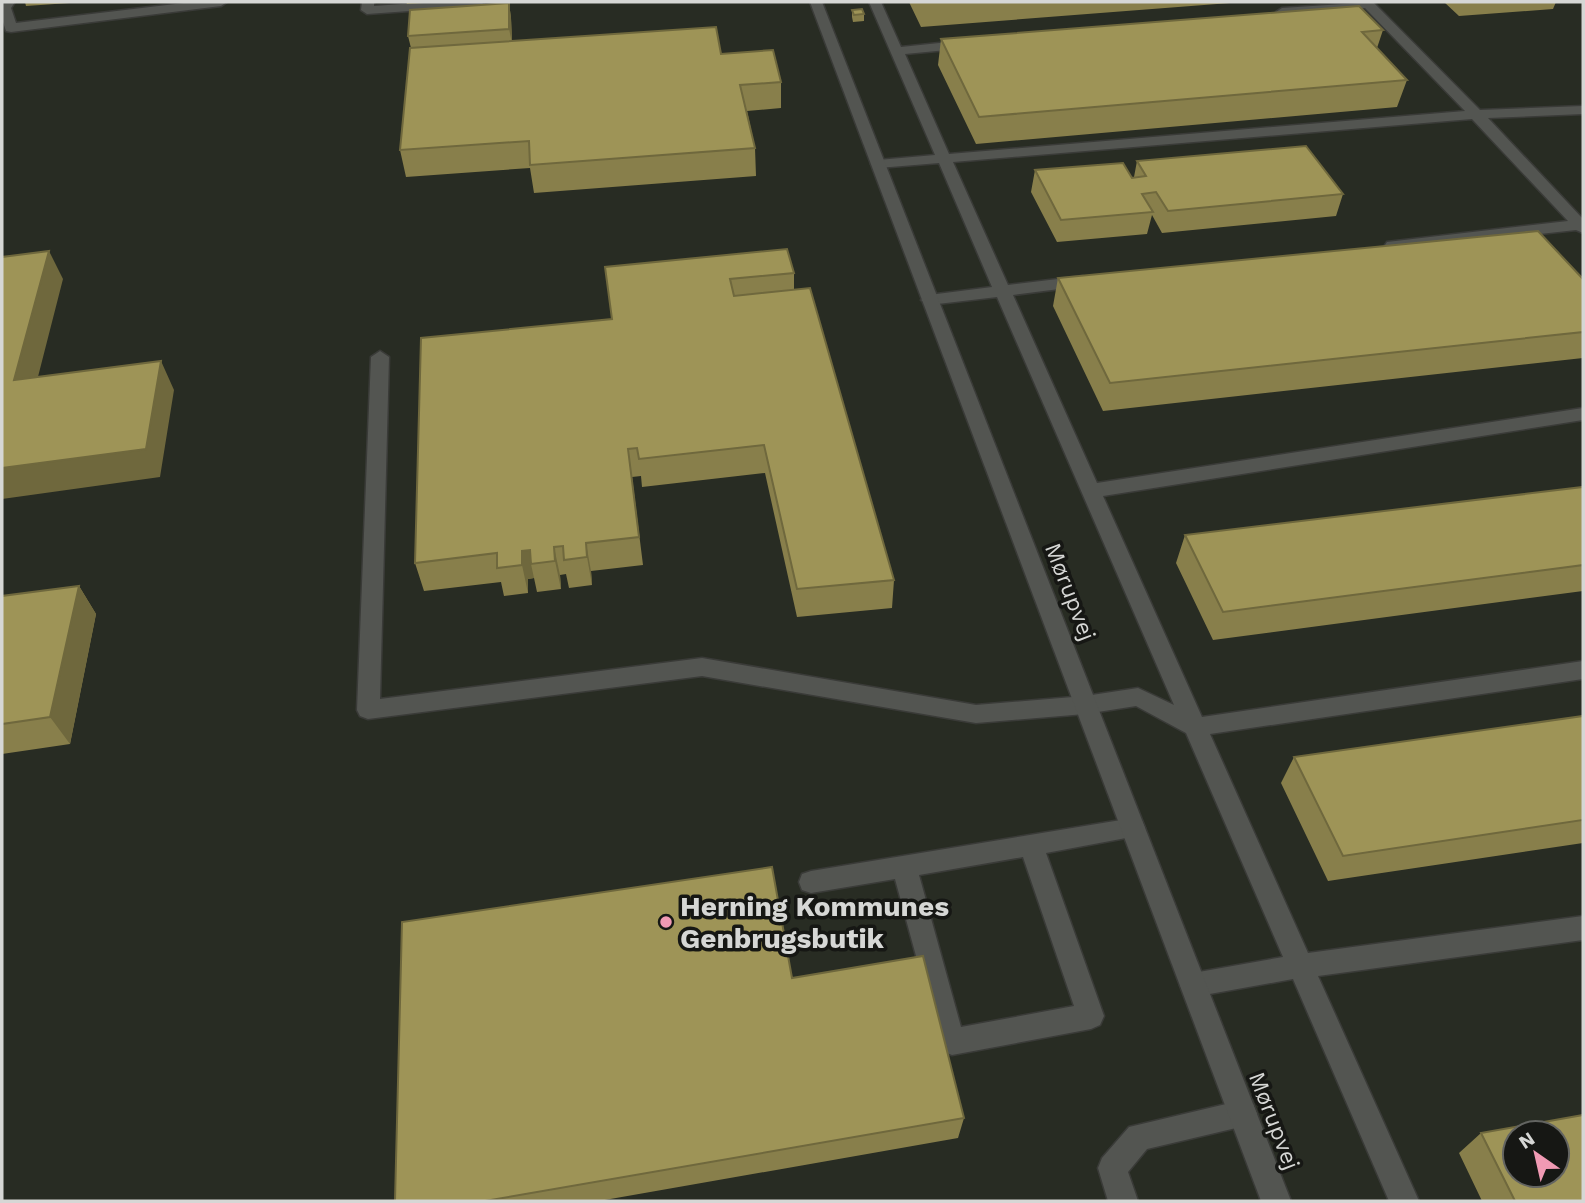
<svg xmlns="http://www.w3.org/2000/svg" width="1585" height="1203" viewBox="0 0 1585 1203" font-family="'Work Sans',sans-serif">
<rect width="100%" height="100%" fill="#1f211d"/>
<!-- built -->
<path fill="#282c23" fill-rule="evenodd" d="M 2,2 L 1583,2 L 1583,1201 L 2,1201 ZM 1515,1133 L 1557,1133 L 1557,1175 L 1515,1175 Z"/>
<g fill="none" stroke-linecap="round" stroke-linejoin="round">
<defs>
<path id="service" d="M 3,2 L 15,2 L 11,8 L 16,23 L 192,2 L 227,2 L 221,6 L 11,32 L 6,31 L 2,19 Z
M 362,2 L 374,2 L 374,6 L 429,2 L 485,2 L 479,6 L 367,14 L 361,10 Z
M 869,2 L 881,2 L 901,47 L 968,40 L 975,44 L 968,48 L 905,54 L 949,154 L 1465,111 L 1365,8 L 1282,16 L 1276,12 L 1282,8 L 1373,2 L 1480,110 L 1583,106 L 1583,114 L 1488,118 L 1583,219 L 1583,233 L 1576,230 L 1393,250 L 1387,248 L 1385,245 L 1387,242 L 1568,221 L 1472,119 L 953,162 L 1008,285 L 1083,276 L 1091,281 L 1083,286 L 1013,295 L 1097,483 L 1583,408 L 1583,420 L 1103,496 L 1202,717 L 1583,661 L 1583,679 L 1210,734 L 1308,953 L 1583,916 L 1583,940 L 1318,976 L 1419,1201 L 1389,1201 L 1293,979 L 1193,997 L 1184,994 L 1180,985 L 1184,976 L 1193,973 L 1283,957 L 1186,733 L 1136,706 L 1085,714 L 976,723 L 702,676 L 368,719 L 360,716 L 357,710 L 371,357 L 380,351 L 389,357 L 380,699 L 702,658 L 976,705 L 1085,696 L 1138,688 L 1174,705 L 997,297 L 929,305 L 921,300 L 929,295 L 992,287 L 939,163 L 878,168 L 871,164 L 878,160 L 935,155 Z
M 1133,818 L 1142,821 L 1145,828 L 1142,835 L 1046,853 L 1104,1016 L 1100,1025 L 1091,1029 L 952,1055 L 942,1051 L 895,879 L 811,893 L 802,890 L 799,882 L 802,874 L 811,871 ZM 1023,857 L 1074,1006 L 961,1027 L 919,875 Z
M 1243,1100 L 1253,1104 L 1257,1114 L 1253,1124 L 1147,1149 L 1128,1172 L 1138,1201 L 1108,1201 L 1098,1168 L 1102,1158 L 1129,1127 Z"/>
<path id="minor" d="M 810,2 L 822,2 L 1291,1201 L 1261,1201 Z"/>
</defs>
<!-- service casing -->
<use href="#service" stroke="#3a3b38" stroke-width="3"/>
<!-- minor casing -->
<use href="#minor" stroke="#3a3b38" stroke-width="3"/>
<!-- service -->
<use href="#service" fill="#535551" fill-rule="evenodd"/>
<!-- minor -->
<use href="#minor" fill="#535551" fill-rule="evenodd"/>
</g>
<!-- wall -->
<path fill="#887f4b" d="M 25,2 L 84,2 L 26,6 Z
M 406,2 L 440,2 L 407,4 Z
M 909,2 L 1243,2 L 921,27 Z
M 1444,2 L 1556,2 L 1553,9 L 1459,16 Z
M 509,3 L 511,18 L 512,41 L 721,54 L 781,82 L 781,108 L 747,111 L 755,148 L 756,176 L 534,193 L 530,168 L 406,177 L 400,150 L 411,48 L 408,36 Z
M 852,10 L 864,14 L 864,21 L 853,22 L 852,17 Z
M 1383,30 L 1377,48 L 1407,80 L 1397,107 L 976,144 L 938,65 L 941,39 Z
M 1137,161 L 1343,194 L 1336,216 L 1162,233 L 1152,215 L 1147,234 L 1057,242 L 1031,192 L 1035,170 L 1134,177 Z
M 605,267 L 794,273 L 794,290 L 894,580 L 892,608 L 797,617 L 765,473 L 642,487 L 641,476 L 632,477 L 643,565 L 591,571 L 592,585 L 569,588 L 566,574 L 560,575 L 561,589 L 537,592 L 534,578 L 528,579 L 528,593 L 504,596 L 501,582 L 424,591 L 415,563 L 612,319 Z
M 1058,278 L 1583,279 L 1583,358 L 1103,411 L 1053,306 Z
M 1583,487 L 1583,591 L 1213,640 L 1176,563 L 1185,535 Z
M 79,586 L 96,614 L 70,744 L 2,754 L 2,596 Z
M 1583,716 L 1583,843 L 1328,881 L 1281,783 L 1294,757 Z
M 792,978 L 964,1118 L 958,1138 L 599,1201 L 395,1201 Z
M 1481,1133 L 1583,1201 L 1482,1201 L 1459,1153 Z"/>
<!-- shaded-wall -->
<path fill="#6f683d" d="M 509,3 L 511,18 L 512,43 L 509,29 Z
M 49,251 L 63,279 L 30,408 L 14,380 Z
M 161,361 L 174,390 L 160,477 L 2,499 L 2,468 Z
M 586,543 L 591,571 L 592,585 L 587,557 Z
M 554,547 L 560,575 L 561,589 L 555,561 Z
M 530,550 L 531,564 L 534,578 L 528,579 L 528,593 L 522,565 L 522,551 Z
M 79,586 L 96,614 L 70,744 L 50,717 Z"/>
<!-- building -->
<path fill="#9e9457" stroke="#6f683d" stroke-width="2" fill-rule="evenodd" d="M 509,3 L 509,29 L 408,36 L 410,10 Z
M 1359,6 L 1383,30 L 1362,32 L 1407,80 L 979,117 L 941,39 Z
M 862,9 L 864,14 L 854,15 L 852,10 Z
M 716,27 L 721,54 L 773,50 L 781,82 L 740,85 L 755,148 L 530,165 L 529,141 L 400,150 L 410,48 Z
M 1306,146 L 1343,194 L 1168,211 L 1156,192 L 1142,194 L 1153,212 L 1061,220 L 1035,170 L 1123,163 L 1132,178 L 1146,176 L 1137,161 Z
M 1538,231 L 1583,279 L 1583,332 L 1110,383 L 1058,278 Z
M 787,249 L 794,273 L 730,279 L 734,296 L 810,288 L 894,580 L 797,589 L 764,445 L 639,459 L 637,448 L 628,449 L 639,537 L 586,543 L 587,557 L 564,560 L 563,546 L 554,547 L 555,561 L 531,564 L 530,550 L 522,551 L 522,565 L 497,568 L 497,553 L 415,563 L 421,338 L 612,319 L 605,267 Z
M 49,251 L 14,380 L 161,361 L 146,449 L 2,468 L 2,257 Z
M 1583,487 L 1583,565 L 1223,612 L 1185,535 Z
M 79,586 L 50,717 L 2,724 L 2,596 Z
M 1583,716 L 1583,820 L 1343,856 L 1294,757 Z
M 772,867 L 792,978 L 923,956 L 964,1118 L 485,1201 L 395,1201 L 402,922 Z
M 1583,1115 L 1583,1201 L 1515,1201 L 1481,1133 ZM 1515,1133 L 1557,1133 L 1557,1175 L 1515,1175 Z"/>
<!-- markers -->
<circle fill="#f19ab4" stroke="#161714" stroke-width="2.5" cx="666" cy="922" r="7"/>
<g text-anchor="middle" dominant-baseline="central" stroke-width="7" stroke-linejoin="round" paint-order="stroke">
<!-- street labels -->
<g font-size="23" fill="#d6d7d5" stroke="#161714">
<text transform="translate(1070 592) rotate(69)">Mørupvej</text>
<text transform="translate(1274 1121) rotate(69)">Mørupvej</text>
</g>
<!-- near-poi labels -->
<g font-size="28" font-weight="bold" fill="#d6d7d5" stroke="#161714" text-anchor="start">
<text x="680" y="906">Herning Kommunes<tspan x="680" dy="32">Genbrugsbutik</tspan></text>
</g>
</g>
<!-- border -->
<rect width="1585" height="1203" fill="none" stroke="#d6d7d5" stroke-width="7"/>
<!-- north arrow -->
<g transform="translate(1536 1154) rotate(326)"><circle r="33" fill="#161714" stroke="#636461" stroke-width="2"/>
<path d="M0-5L12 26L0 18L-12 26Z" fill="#f19ab4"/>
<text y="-10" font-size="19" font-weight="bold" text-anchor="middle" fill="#d6d7d5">N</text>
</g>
</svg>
